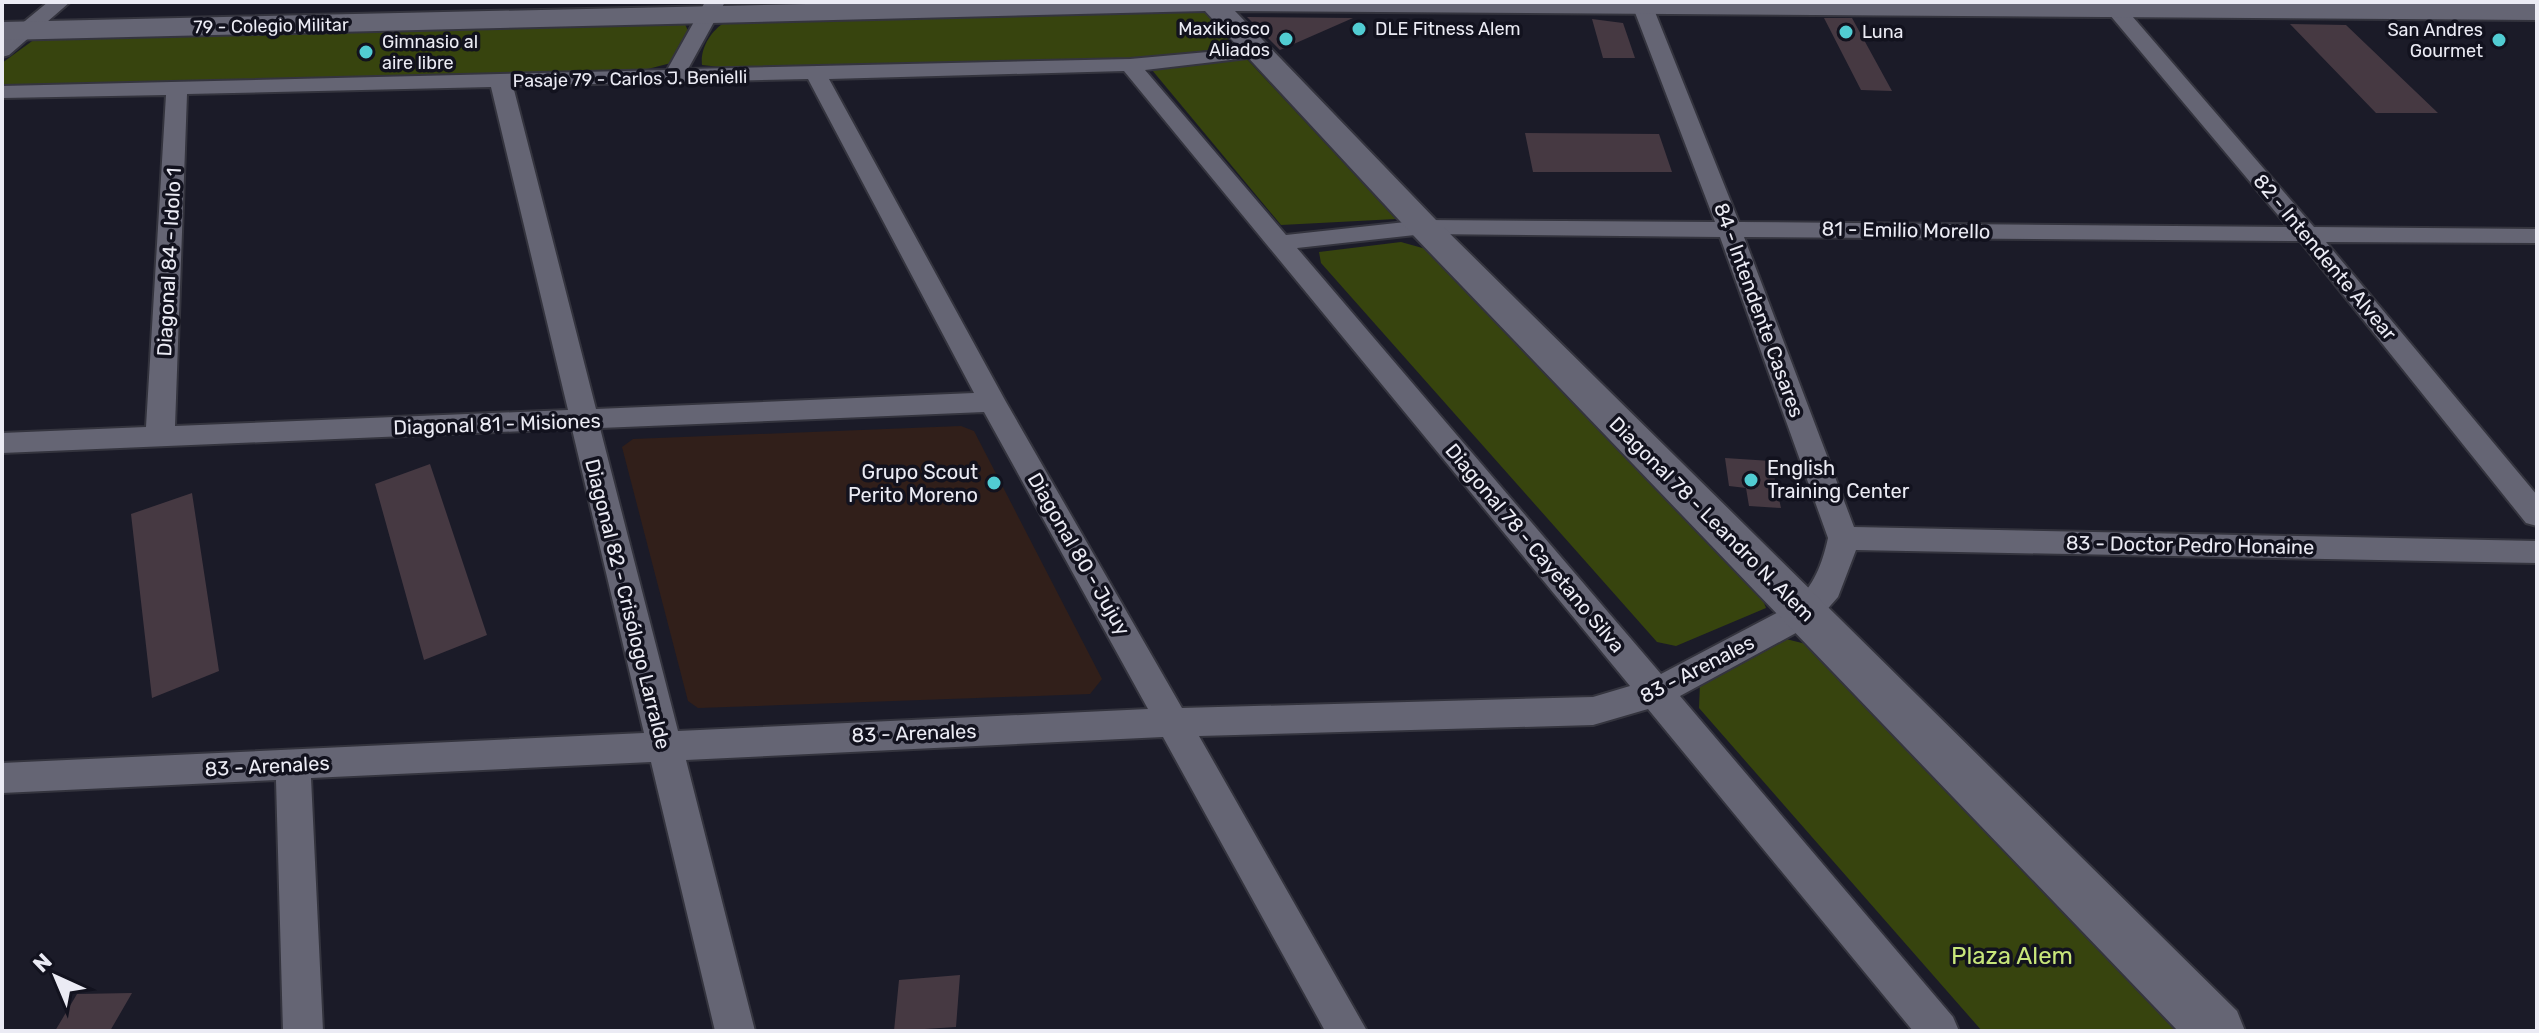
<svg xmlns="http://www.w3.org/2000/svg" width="2539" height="1033" viewBox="0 0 2539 1033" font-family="Rubik,sans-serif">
<rect width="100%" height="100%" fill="#1b1b28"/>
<!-- education -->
<path fill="#311f1a" d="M 961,426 L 974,431 L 1102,679 L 1090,694 L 698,708 L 688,701 L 622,447 L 633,439 Z"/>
<!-- green -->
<path fill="#37440e" d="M 1194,10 L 1207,13 L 1237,44 L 1229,48 L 1116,60 L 720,67 L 702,65 C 700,48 711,31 725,22 Z
M 675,21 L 685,24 L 688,31 L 671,63 L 640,71 L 2,85 L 2,63 L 39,36 Z
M 1245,57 L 1396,219 L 1281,225 L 1152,70 Z
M 1401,242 L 1426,249 L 1760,592 L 1766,608 L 1676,646 L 1657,642 L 1321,263 L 1319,252 Z
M 1786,639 L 1814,646 L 2186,1031 L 1982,1031 L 1699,708 L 1700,683 Z"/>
<!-- building -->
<path fill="#463942" d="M 1247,17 L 1353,18 L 1280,50 Z
M 1824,18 L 1852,18 L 1892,91 L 1861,90 Z
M 1592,19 L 1623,23 L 1635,58 L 1603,58 Z
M 2290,24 L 2346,25 L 2438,113 L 2376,113 Z
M 1525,133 L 1659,134 L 1672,172 L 1533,172 Z
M 1725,458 L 1771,461 L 1781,508 L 1749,506 L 1746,488 L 1729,486 Z
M 430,464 L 487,635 L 424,660 L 375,484 Z
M 192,493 L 219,671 L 152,698 L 131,514 Z
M 960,975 L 956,1027 L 894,1031 L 899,980 Z
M 132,993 L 110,1031 L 55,1031 L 77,994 Z"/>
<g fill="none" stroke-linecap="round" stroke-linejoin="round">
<defs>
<path id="street" d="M 48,2 L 70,2 L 9,55 L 2,57 L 2,40 Z
M 705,2 L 725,2 L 688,69 L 1130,59 L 1263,47 L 1266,51 L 1256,57 L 1145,70 L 1286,235 L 1424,220 L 1715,222 L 1631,2 L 1651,2 L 1739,222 L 2288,227 L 2099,2 L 2120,2 L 2314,227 L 2537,229 L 2537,243 L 2326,242 L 2537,495 L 2537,526 L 2526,523 L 2300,241 L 1744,237 L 1854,527 L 2537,541 L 2537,563 L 1856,550 L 1838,597 L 1816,622 L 1680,696 L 1953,1017 L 1959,1031 L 1913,1031 L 1648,709 L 1593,725 L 1199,736 L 1367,1031 L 1325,1031 L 1163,737 L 686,760 L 755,1031 L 715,1031 L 651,762 L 311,778 L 323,1031 L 283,1031 L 276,780 L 2,793 L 2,763 L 644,733 L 572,429 L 2,453 L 2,433 L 146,427 L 166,95 L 2,98 L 2,86 L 667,70 ZM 1124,71 L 1630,686 L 1593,697 L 1182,708 L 1006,402 L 829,79 ZM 808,79 L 974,393 L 596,409 L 513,86 ZM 491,87 L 568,410 L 175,426 L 187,94 ZM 1424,234 L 1720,237 L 1828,538 C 1822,565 1814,585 1794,604 L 1661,674 L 1297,248 ZM 984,412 L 1148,709 L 678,731 L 600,428 Z"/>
<path id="secondary" d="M 894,2 L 2537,4 L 2537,20 L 1235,11 L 1436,220 L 2237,1011 L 2245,1031 L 2178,1031 L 1412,234 L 1205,11 L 2,40 L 2,22 Z"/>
</defs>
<!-- street casing -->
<use href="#street" stroke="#34343e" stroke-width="4"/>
<!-- secondary casing -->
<use href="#secondary" stroke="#34343e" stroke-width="4"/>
<!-- street -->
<use href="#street" fill="#656574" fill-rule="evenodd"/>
<!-- secondary -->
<use href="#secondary" fill="#656574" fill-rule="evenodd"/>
</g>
<!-- markers -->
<g fill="#51ccd2" stroke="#12121e" stroke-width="3">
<circle cx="1359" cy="29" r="8"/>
<circle cx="1846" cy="32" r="8"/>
<circle cx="1286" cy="39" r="8"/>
<circle cx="2499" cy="40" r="8"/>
<circle cx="366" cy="52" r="8"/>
<circle cx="1751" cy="480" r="8"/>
<circle cx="994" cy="483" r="8"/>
</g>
<g text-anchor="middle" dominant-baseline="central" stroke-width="7" stroke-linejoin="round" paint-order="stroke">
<!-- far-street labels -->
<g font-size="18" fill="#ebebf4" stroke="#12121e">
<text transform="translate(271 26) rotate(-1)">79 - Colegio Militar</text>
<text transform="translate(630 79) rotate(-1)">Pasaje 79 - Carlos J. Benielli</text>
</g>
<!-- far-poi labels -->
<g font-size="18" fill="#ebebf4" stroke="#12121e" text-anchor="start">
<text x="1270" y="29" text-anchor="end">Maxikiosco<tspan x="1270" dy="21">Aliados</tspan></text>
<text x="1375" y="29">DLE Fitness Alem</text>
<text x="2483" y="30" text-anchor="end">San Andres<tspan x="2483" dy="21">Gourmet</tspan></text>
<text x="1862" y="32">Luna</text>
<text x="382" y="42">Gimnasio al<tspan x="382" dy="21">aire libre</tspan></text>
</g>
<!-- street labels -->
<g font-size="20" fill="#ebebf4" stroke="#12121e">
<text transform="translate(1906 230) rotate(1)">81 - Emilio Morello</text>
<text transform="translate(2325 257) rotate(50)">82 - Intendente Alvear</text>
<text transform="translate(169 262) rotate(-87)">Diagonal 84 - Idolo 1</text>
<text transform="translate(1759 310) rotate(70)">84 - Intendente Casares</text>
<text transform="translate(497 424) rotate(-2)">Diagonal 81 - Misiones</text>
<text transform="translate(1712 519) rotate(45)">Diagonal 78 - Leandro N. Alem</text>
<text transform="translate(2190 545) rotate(1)">83 - Doctor Pedro Honaine</text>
<text transform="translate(1535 548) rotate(50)">Diagonal 78 - Cayetano Silva</text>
<text transform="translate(1079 554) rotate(60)">Diagonal 80 - Jujuy</text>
<text transform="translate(628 604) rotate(76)">Diagonal 82 - Crisólogo Larralde</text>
<text transform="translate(1697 669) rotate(-27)">83 - Arenales</text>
<text transform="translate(914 733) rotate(-2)">83 - Arenales</text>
<text transform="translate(267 766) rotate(-3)">83 - Arenales</text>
</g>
<!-- poi labels -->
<g font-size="20" fill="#ebebf4" stroke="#12121e" text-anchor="start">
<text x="1767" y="468">English<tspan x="1767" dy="23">Training Center</tspan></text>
<text x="978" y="472" text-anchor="end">Grupo Scout<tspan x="978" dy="23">Perito Moreno</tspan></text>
</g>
<!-- near-park labels -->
<g font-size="24" fill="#c8e67b" stroke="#12121e">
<text x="2012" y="956">Plaza Alem</text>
</g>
</g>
<!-- border -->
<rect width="2539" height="1033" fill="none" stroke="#ebebf4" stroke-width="8"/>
<!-- north arrow -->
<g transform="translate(56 977) rotate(316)" stroke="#12121e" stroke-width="6" paint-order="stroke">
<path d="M0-6L14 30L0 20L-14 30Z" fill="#ebebf4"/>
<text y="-12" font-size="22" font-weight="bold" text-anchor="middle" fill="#ebebf4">N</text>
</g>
</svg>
